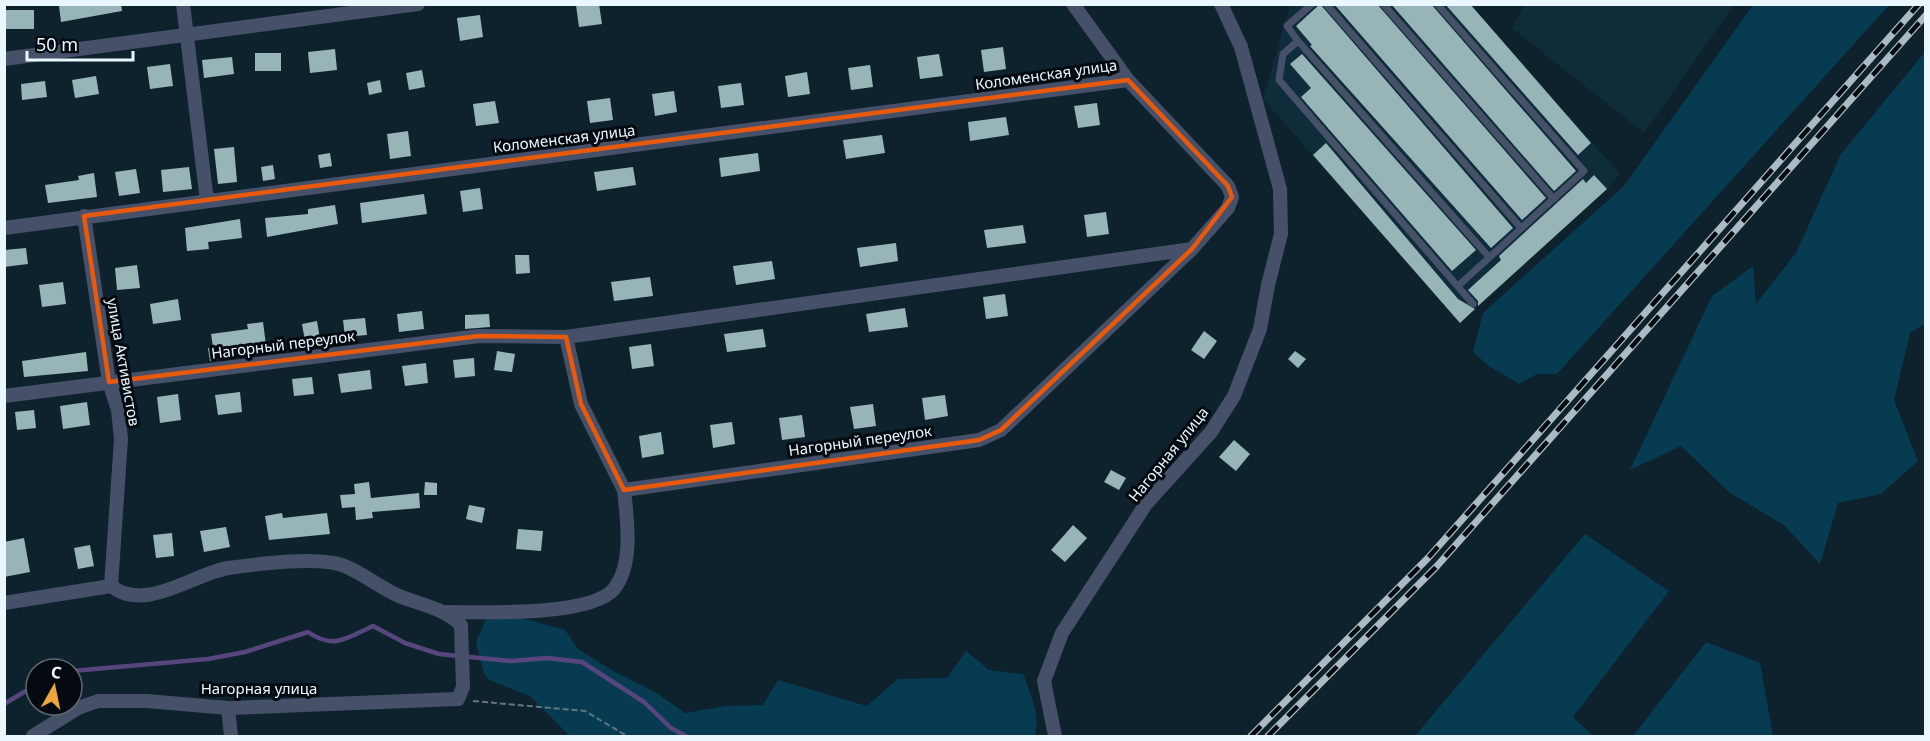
<svg xmlns="http://www.w3.org/2000/svg" width="1930" height="741" viewBox="0 0 1930 741" font-family="'Noto Sans',sans-serif">
<rect width="100%" height="100%" fill="#0d222d"/>
<!-- built -->
<path fill="#0f2c3a" d="M 1290,5 L 1470,5 L 1620,174 L 1607,189 L 1460,323 L 1263,99 Z
M 1524,5 L 1524,4 L 1734,5 L 1644,133 L 1512,28 Z"/>
<!-- green -->
<path fill="#073b52" d="M 1753,5 L 1889,5 L 1557,374 L 1537,374 L 1519,384 L 1489,366 L 1473,352 L 1483,313 L 1624,186 Z
M 1925,52 L 1925,324 L 1910,333 L 1894,400 L 1918,461 L 1881,494 L 1838,503 L 1820,564 L 1784,525 L 1730,493 L 1681,446 L 1630,470 L 1712,296 L 1753,266 L 1756,304 L 1796,253 L 1841,154 Z
M 1585,534 L 1669,591 L 1573,717 L 1593,736 L 1415,736 Z
M 518,617 L 565,630 L 578,649 L 615,672 L 657,693 L 685,713 L 726,706 L 763,705 L 778,680 L 867,706 L 898,679 L 947,678 L 966,651 L 989,670 L 1023,674 C 1031,694 1040,715 1035,736 L 567,736 L 567,733 L 530,696 L 489,680 L 484,674 L 476,642 L 486,619 Z
M 1706,642 L 1760,663 L 1773,736 L 1633,736 Z"/>
<g fill="none" stroke-linecap="round" stroke-linejoin="round">
<!-- stream -->
<path stroke="#57457e" stroke-width="4.5" d="M 72,671 L 208,659 L 245,652 L 308,632 C 334,650 347,638 373,626 L 405,643 L 439,654 L 511,661 L 547,658 L 582,662 L 644,702 L 671,728 L 686,736
M 4,704 L 36,685"/>
</g>
<!-- building -->
<path fill="#97b5b7" d="M 81,4 L 121,4 L 122,11 L 61,22 L 59,6 Z
M 599,4 L 602,24 L 579,27 L 576,5 Z
M 1320,4 L 1513,228 L 1491,248 L 1310,46 L 1312,45 L 1296,26 Z
M 1334,4 L 1377,4 L 1546,198 L 1522,220 Z
M 1391,4 L 1431,4 L 1576,171 L 1554,191 Z
M 1445,4 L 1470,4 L 1591,143 L 1578,155 Z
M 4,10 L 34,10 L 34,29 L 4,29 Z
M 480,15 L 483,37 L 460,41 L 457,18 Z
M 1003,47 L 1006,69 L 984,72 L 981,50 Z
M 335,49 L 337,70 L 310,73 L 308,52 Z
M 255,53 L 281,53 L 281,71 L 255,71 Z
M 939,54 L 943,76 L 920,79 L 917,57 Z
M 1302,54 L 1476,250 L 1452,271 L 1301,97 L 1311,88 L 1290,64 Z
M 232,57 L 234,74 L 204,78 L 202,60 Z
M 170,64 L 173,86 L 150,89 L 147,67 Z
M 870,65 L 873,87 L 851,90 L 848,68 Z
M 422,70 L 425,87 L 409,90 L 406,73 Z
M 807,72 L 810,94 L 788,97 L 785,76 Z
M 96,76 L 99,94 L 75,98 L 72,80 Z
M 380,80 L 382,92 L 369,95 L 367,83 Z
M 45,81 L 47,97 L 22,100 L 21,84 Z
M 741,83 L 744,105 L 721,108 L 718,86 Z
M 674,91 L 677,112 L 655,116 L 652,94 Z
M 610,98 L 613,120 L 590,123 L 587,101 Z
M 495,101 L 499,123 L 476,126 L 473,104 Z
M 1097,103 L 1100,125 L 1078,128 L 1074,106 Z
M 1006,117 L 1009,135 L 970,141 L 968,122 Z
M 408,131 L 411,156 L 390,159 L 387,134 Z
M 882,135 L 885,153 L 846,159 L 843,140 Z
M 1326,143 L 1458,299 L 1475,309 L 1460,323 L 1313,155 Z
M 234,147 L 237,182 L 218,184 L 214,149 Z
M 330,153 L 332,166 L 320,168 L 318,155 Z
M 758,153 L 760,171 L 721,177 L 719,158 Z
M 273,165 L 275,179 L 263,181 L 261,167 Z
M 189,167 L 192,189 L 163,192 L 161,170 Z
M 633,167 L 636,185 L 597,191 L 594,172 Z
M 136,169 L 140,193 L 119,196 L 115,172 Z
M 94,173 L 97,197 L 48,203 L 45,185 L 79,180 L 78,176 Z
M 1594,175 L 1607,189 L 1478,306 L 1478,301 L 1468,290 L 1501,260 L 1499,256 L 1583,179 L 1586,183 Z
M 480,188 L 483,209 L 463,212 L 460,191 Z
M 424,194 L 427,214 L 362,223 L 360,203 Z
M 335,205 L 338,224 L 267,237 L 265,218 L 308,214 L 308,209 Z
M 1106,212 L 1109,234 L 1087,237 L 1084,215 Z
M 240,219 L 242,238 L 208,242 L 209,249 L 187,251 L 185,228 Z
M 1023,225 L 1026,243 L 987,248 L 984,230 Z
M 896,243 L 898,261 L 860,267 L 857,248 Z
M 26,248 L 28,264 L 4,267 L 4,250 Z
M 515,255 L 529,255 L 530,273 L 516,274 Z
M 772,261 L 775,279 L 736,285 L 733,266 Z
M 137,265 L 140,288 L 117,290 L 115,268 Z
M 650,277 L 653,296 L 614,301 L 611,282 Z
M 63,282 L 66,304 L 42,307 L 39,285 Z
M 1005,294 L 1008,316 L 986,319 L 983,297 Z
M 178,299 L 181,320 L 153,324 L 150,304 Z
M 905,308 L 908,327 L 869,332 L 866,314 Z
M 422,311 L 424,329 L 399,332 L 397,314 Z
M 489,314 L 490,327 L 465,329 L 465,315 Z
M 365,318 L 367,335 L 345,337 L 343,320 Z
M 317,321 L 320,339 L 305,341 L 302,324 Z
M 263,322 L 266,345 L 233,349 L 234,358 L 210,361 L 208,348 L 213,347 L 211,334 L 248,329 L 247,324 Z
M 763,329 L 766,347 L 727,352 L 724,334 Z
M 1204,331 L 1217,341 L 1204,359 L 1191,350 Z
M 651,344 L 654,366 L 632,369 L 629,347 Z
M 497,351 L 515,354 L 512,372 L 494,370 Z
M 1295,351 L 1306,359 L 1298,368 L 1288,359 Z
M 86,352 L 88,371 L 24,377 L 22,361 Z
M 474,358 L 475,376 L 455,378 L 453,360 Z
M 426,363 L 428,383 L 405,386 L 402,366 Z
M 370,370 L 372,389 L 341,393 L 338,374 Z
M 312,377 L 314,394 L 294,396 L 292,379 Z
M 240,392 L 242,412 L 218,415 L 215,395 Z
M 178,394 L 181,420 L 160,423 L 157,397 Z
M 945,395 L 948,416 L 925,420 L 922,398 Z
M 87,402 L 90,425 L 63,429 L 60,406 Z
M 873,404 L 876,426 L 854,429 L 850,407 Z
M 34,410 L 36,428 L 17,430 L 15,412 Z
M 802,415 L 805,437 L 782,440 L 779,418 Z
M 732,422 L 735,444 L 713,448 L 710,425 Z
M 661,432 L 664,454 L 642,458 L 639,436 Z
M 1234,440 L 1250,454 L 1236,471 L 1219,457 Z
M 1111,470 L 1126,478 L 1119,490 L 1104,482 Z
M 369,482 L 371,498 L 419,493 L 420,508 L 372,512 L 373,518 L 356,520 L 355,507 L 342,508 L 340,495 L 355,494 L 354,484 Z
M 425,482 L 437,483 L 437,495 L 424,495 Z
M 469,505 L 485,508 L 482,523 L 466,519 Z
M 282,513 L 283,518 L 327,513 L 330,534 L 269,540 L 265,516 Z
M 1073,525 L 1087,538 L 1065,562 L 1051,550 Z
M 226,527 L 230,547 L 204,552 L 200,531 Z
M 518,529 L 543,531 L 541,551 L 516,549 Z
M 172,533 L 174,556 L 156,558 L 153,535 Z
M 24,538 L 30,572 L 4,577 L 4,542 Z
M 90,545 L 94,566 L 78,569 L 74,548 Z"/>
<g fill="none" stroke-linecap="round" stroke-linejoin="round">
<!-- path -->
<path stroke="#63757f" stroke-width="2" stroke-dasharray="6 3" stroke-linecap="butt" d="M 473,701 L 585,711 L 627,736"/>
<!-- lane -->
<path stroke="#465169" stroke-width="7" d="M 1312,4 L 1287,26 L 1298,41 L 1283,54 L 1279,80 L 1473,304
M 1326,4 L 1521,228
M 1383,4 L 1554,199
M 1437,4 L 1584,171 L 1458,286
M 1298,41 L 1489,257"/>
<!-- street -->
<path stroke="#465169" stroke-width="14" d="M 183,4 L 207,201
M 4,59 L 418,4
M 84,216 L 109,382 L 118,410 L 121,439 L 111,586
M 4,228 L 1128,80
M 566,337 L 581,404 L 624,490 L 979,440 L 1001,430 L 1192,249 L 1228,208 L 1232,197 L 1228,186 L 1128,80 L 1073,4
M 4,396 L 479,336 L 566,337 L 1192,249
M 4,603 L 111,586 C 145,613 193,574 228,568 C 257,564 322,555 347,567 C 365,575 381,588 399,596 C 421,605 444,608 461,625 L 463,687 L 458,699 L 228,708 L 147,701 L 98,701 L 78,708 L 33,736
M 447,612 C 483,612 590,617 614,589 C 634,564 627,519 624,490
M 228,708 L 231,736
M 1055,736 L 1044,681 L 1062,633 L 1146,504 L 1211,432 L 1234,396 L 1260,329 L 1268,285 L 1281,234 L 1280,189 L 1241,47 L 1221,4"/>
<defs>
<path id="rail" d="M 1251,736 L 1428,558 L 1919,4
M 1268,736 L 1437,566 L 1926,15"/>
</defs>
<!-- rail casing -->
<use href="#rail" stroke="#acbbc3" stroke-width="7"/>
<!-- rail -->
<use href="#rail" stroke="#040a0f" stroke-width="4.5" stroke-dasharray="14" stroke-linecap="butt"/>
</g>
<!-- marked area -->
<path fill="none" stroke="#e8590c" stroke-width="4.5" stroke-linejoin="round" d="M 1128,80 L 1228,186 L 1232,197 L 1192,249 L 1001,430 L 979,440 L 624,490 L 581,404 L 566,337 L 479,336 L 109,382 L 84,216 Z"/>
<g text-anchor="middle" dominant-baseline="central" stroke-width="6" stroke-linejoin="round" paint-order="stroke">
<!-- street labels -->
<g font-size="15" fill="#eaf7fe" stroke="#040a0f">
<text transform="translate(1046 74) rotate(-8)">Коломенская улица</text>
<text transform="translate(564 138) rotate(-7)">Коломенская улица</text>
<text transform="translate(283 344) rotate(-7)">Нагорный переулок</text>
<text transform="translate(124 362) rotate(80)">улица Активистов</text>
<text transform="translate(860 440) rotate(-8)">Нагорный переулок</text>
<text transform="translate(1168 454) rotate(-51)">Нагорная улица</text>
<text x="259" y="688">Нагорная улица</text>
</g>
</g>
<!-- border -->
<rect width="1930" height="741" fill="none" stroke="#eaf7fe" stroke-width="12"/>
<!-- north arrow -->
<g transform="translate(54 687) rotate(9)"><circle r="28" fill="#040a0f" stroke="#60696f" stroke-width="1.5"/>
<path d="M0-4.5L10 22L0 15L-10 22Z" fill="#efa73d"/>
<text y="-9" font-size="16" font-weight="bold" text-anchor="middle" fill="#eaf7fe">С</text>
</g>
<!-- scale -->
<path d="M27 51v9h106v-9" fill="none" stroke="#eaf7fe" stroke-width="3"/>
<text x="36" y="51" font-size="18" fill="#eaf7fe" stroke="#040a0f" stroke-width="4.5" paint-order="stroke">50 m</text>
</svg>
